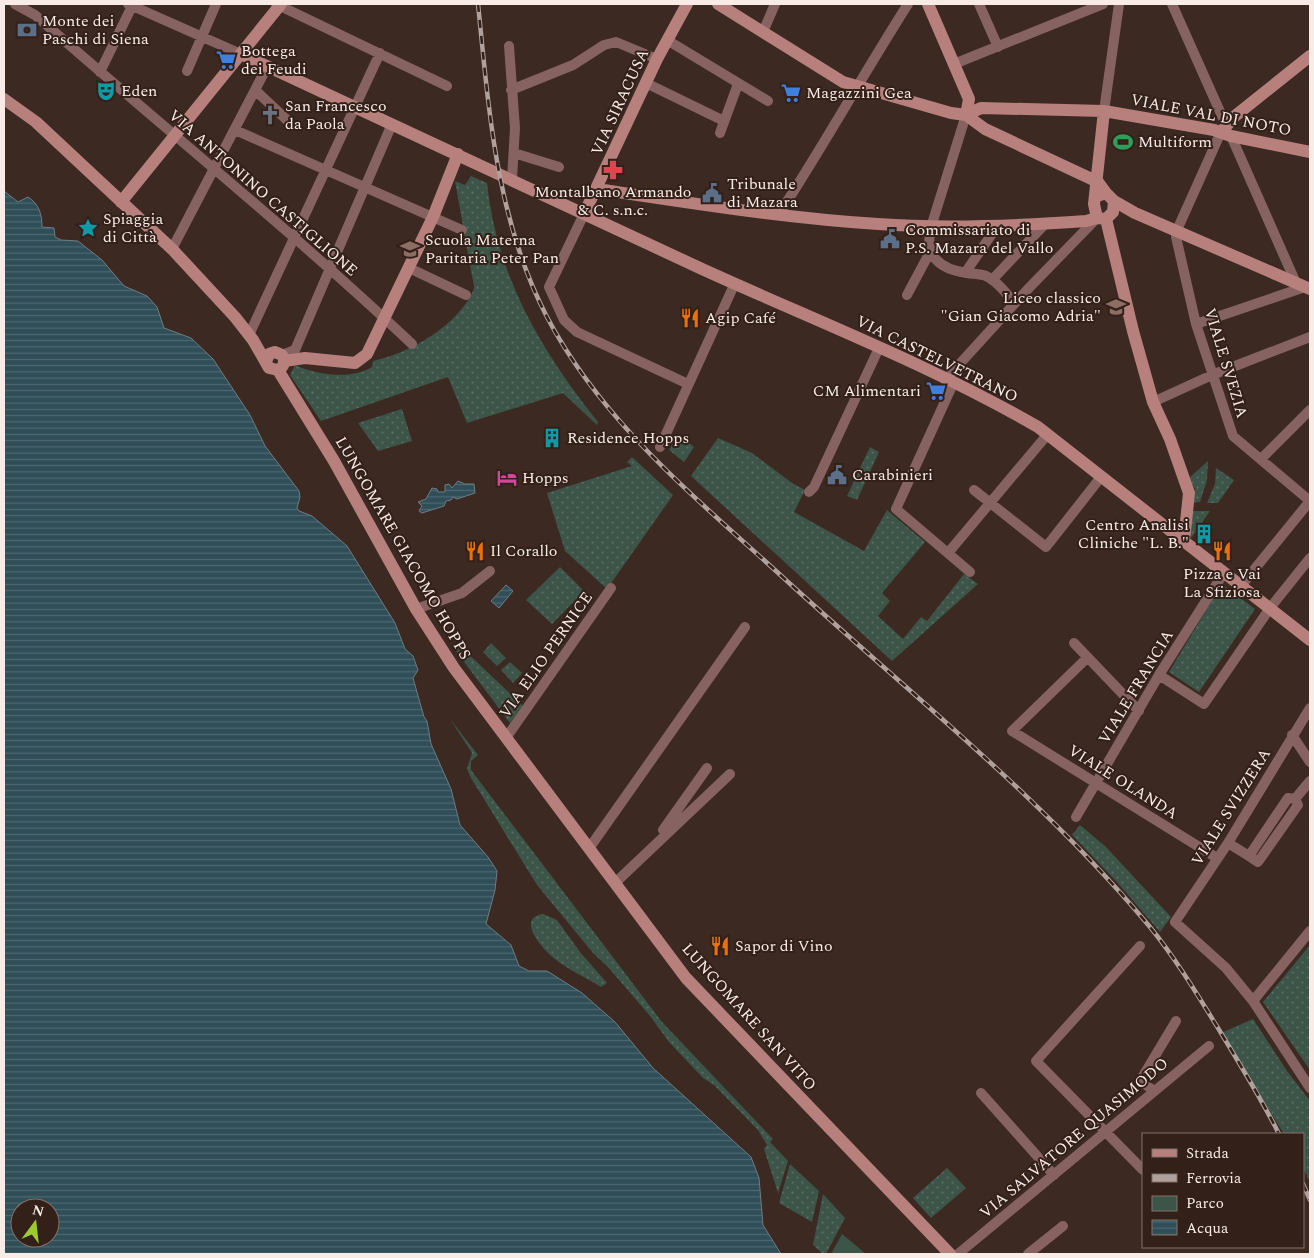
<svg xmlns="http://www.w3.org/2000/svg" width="1314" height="1258" viewBox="0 0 1314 1258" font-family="Spectral,serif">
<defs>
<pattern id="green-dots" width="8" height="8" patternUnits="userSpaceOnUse" patternTransform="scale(1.25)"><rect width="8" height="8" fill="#3c5548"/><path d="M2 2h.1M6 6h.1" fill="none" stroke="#596e62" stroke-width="1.8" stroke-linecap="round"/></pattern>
<pattern id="water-rules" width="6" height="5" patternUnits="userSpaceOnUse" patternTransform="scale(1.25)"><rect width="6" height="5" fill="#2f4e58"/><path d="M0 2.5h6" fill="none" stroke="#4e6870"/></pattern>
</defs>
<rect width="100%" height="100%" fill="#3c2922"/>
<!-- green -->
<path fill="url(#green-dots)" d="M 471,176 L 487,183 C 497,277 541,350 598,422 L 597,425 L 563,393 L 467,423 L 448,377 L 321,421 L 290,375 L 295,365 C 316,375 351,380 372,367 L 373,361 C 408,353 446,332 467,302 C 469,298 473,293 474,288 C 474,284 473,280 472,276 L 455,181 L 465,185 Z
M 402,409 L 412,441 L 378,451 L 358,423 Z
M 683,438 L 694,447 L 684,462 L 669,450 L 673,443 L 678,448 Z
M 718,438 L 752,453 L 792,483 L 805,490 L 794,512 L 864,551 L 887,510 L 925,542 L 882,593 L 890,601 L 878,616 L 903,639 L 921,617 L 927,621 L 964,574 L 978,584 L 892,661 L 691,476 Z
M 870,447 L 879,452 L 857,500 L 847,496 Z
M 632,457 L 673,495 L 607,589 L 565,551 L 547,493 L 632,466 L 627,462 Z
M 1208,461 L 1207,480 L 1200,502 L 1193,503 L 1195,489 L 1189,478 Z
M 1216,468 L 1234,480 L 1218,503 L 1207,503 L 1215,484 Z
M 1192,511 L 1210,511 L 1192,537 L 1189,535 Z
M 560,567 L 584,591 L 552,624 L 526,600 Z
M 1222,584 L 1255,609 L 1199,692 L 1169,672 Z
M 491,643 L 506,658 L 497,666 L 483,652 Z
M 460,646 L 523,706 L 510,723 L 456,651 Z
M 510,662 L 522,673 L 513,683 L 501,670 Z
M 450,719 L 478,755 L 471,761 L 471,770 L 662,1022 L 773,1139 L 770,1142 L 788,1161 L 778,1193 L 764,1149 L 767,1145 L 758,1130 L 714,1085 L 703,1078 L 669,1042 L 650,1016 L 608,967 L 593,953 L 537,885 L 471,778 L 467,769 L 472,753 Z
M 1080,825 L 1106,847 L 1171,917 L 1160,932 L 1116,881 L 1072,835 Z
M 543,914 L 557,920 L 580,952 L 607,983 L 601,987 C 587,978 567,969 555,959 C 543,950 515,918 543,914 Z
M 1310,945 L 1310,1070 L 1263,1002 Z
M 1253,1019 L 1287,1071 L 1310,1101 L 1310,1182 L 1303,1168 L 1303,1134 L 1284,1134 L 1221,1033 Z
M 790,1164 L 819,1191 L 812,1222 L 779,1203 Z
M 947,1168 L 966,1188 L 931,1218 L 913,1198 Z
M 823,1194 L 845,1218 L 826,1254 L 823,1254 L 813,1245 Z"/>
<!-- pitch -->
<path fill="#3c5548" d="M 842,1234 L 866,1254 L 831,1254 Z"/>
<!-- water -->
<path fill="url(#water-rules)" stroke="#6c7d83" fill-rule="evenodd" d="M 4,191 L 18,202 L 28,197 C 39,204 42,214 42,227 L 54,228 L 55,237 L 61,240 L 78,241 L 102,260 L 124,286 L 147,296 L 157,307 L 164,328 L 191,338 L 213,359 L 250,415 L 265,446 L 299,491 L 300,497 L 297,508 L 299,511 L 312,516 L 347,546 L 395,623 L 405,649 L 413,656 L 418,670 L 413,678 L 424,717 L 427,721 L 431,744 L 451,789 L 460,825 L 488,857 L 497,871 L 495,890 L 486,924 L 511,945 L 519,966 L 529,971 L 547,971 L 582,993 L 615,1022 L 653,1068 L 751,1157 L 759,1178 L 763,1225 L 781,1254 L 4,1254 ZM 20,1208 L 50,1208 L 50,1238 L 20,1238 Z
M 458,481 L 465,484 L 474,484 L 475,493 L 457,499 L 453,497 L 451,500 L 446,501 L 444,506 L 422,513 L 419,511 L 422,506 L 418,502 L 426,499 L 432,488 L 437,489 L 438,492 L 445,492 L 445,485 L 449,484 L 452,488 Z
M 506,585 L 513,591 L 499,608 L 491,601 Z"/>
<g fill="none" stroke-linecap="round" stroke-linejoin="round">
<!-- street -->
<path stroke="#866361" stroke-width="10" d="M 15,4 L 35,15 C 160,125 291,230 412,344
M 128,4 L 241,54
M 276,4 L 447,86
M 979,4 L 998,47
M 1172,4 L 1226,125
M 763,32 L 775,4
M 667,40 L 768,101
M 509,46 L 515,128 L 512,179
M 954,64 L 1103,4
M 187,71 L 216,4
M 100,72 L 133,4
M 646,83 L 724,121
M 255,90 L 288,121
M 511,90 L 573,65 L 604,45 L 616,42 L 657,59
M 1104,111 L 1119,4
M 966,115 L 931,227 C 924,256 939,269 967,273 C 973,274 981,274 986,276 C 998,281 1006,294 1015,303
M 235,130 L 462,230
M 1221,132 L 1177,230 L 1176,237 L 1196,324 L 1233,436 L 1310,501
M 720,133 L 738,84
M 1231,136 L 1296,283
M 514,153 L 559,167
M 584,214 L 549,287 L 564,320 L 577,332 L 688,384
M 779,214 C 824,145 864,73 908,4
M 172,249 L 267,67
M 409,268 L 466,295
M 965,273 L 998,225
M 992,280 L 1045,224
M 907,295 L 930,252
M 1196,324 L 1305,287
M 249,335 L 380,53
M 282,355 L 295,350 L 392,124
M 945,380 L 1027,290 L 1097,218
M 953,384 L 896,509 L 970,572
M 1153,402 L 1212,375 L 1310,337
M 660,447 L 735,283
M 1261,459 L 1310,410
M 974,490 L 1046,547 L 1101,477
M 809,492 L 814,487 L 879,348
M 948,553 L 1047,435
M 1240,587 L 1310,501
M 416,609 L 462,593 L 490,571
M 1074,643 L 1139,711
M 1087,658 L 1012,731 L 1217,858
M 1159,675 L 1204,704 L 1270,608 L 1310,558
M 1310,708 L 1228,843 L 1175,922 L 1226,968 L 1253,1001 L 1310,1088
M 1292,735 L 1310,762
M 506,738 L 611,588
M 1288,798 L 1295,799 L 1298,805 L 1258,862 L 1249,856 Z
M 1295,799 L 1310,781
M 1076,817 L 1159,675 L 1223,574
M 663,830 L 707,768
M 1228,843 L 1249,856
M 590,847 L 745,627
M 616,882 L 730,774
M 1140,946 L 1036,1061 L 1143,1170
M 1253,1001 L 1310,931
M 1153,1090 L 1140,1081 L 1176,1021
M 981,1093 L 1054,1175
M 958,1254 L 1209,1046
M 1028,1254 L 1063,1226"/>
<!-- secondary -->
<path stroke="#b7807c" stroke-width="12" d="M 718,4 L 843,82 L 951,113 L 966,115 L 985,129 L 1098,182 L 1106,193
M 928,4 L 969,99 L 966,115
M 241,54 C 395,125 548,198 702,269 C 814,320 931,365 1038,427 L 1310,640
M 4,99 L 36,122 L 172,249 L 235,317 L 253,340 L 269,368 L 278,370 C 284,367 286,361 282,355 L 275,352 L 269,354 L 266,362
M 966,115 L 981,108 L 1104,111 L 1214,130 L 1231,136 L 1310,152
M 1221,132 L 1235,116 L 1310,56
M 597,189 C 690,203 784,218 878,224 C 947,229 1017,226 1086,221 L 1097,218
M 1097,196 L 1106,193 L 1114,201 L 1113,212 L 1106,219 L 1097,218 L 1094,204 L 1104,111
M 1114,201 L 1135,213 L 1310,289
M 121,202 L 281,4
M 584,214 L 657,59 L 687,4
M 1106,219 L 1133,331 L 1153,402 L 1170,439 L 1189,493 L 1184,541
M 284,361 L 305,358 L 355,363 L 367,354 L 433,217 L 458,154
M 278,370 L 334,461 L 416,609 L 454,668 L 686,978 L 950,1254"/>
<defs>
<path id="rail" d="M 478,4 C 489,111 496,219 547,317 C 601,420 691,494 776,571 C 902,687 1040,795 1150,927 C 1176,959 1197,994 1218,1028 C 1239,1063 1261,1098 1279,1134
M 1303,1184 L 1310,1200"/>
</defs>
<!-- rail casing -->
<use href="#rail" stroke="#b1a19c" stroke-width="4.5"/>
<!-- rail -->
<use href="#rail" stroke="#322019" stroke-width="2.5" stroke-dasharray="8" stroke-linecap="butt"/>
</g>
<!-- icons -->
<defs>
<symbol id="bank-bare" viewBox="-9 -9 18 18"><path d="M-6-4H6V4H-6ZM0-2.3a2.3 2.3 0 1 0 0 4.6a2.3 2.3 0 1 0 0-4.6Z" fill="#5c6f8a" stroke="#322019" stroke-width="2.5" paint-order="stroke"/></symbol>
<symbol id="supermarket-bare" viewBox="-9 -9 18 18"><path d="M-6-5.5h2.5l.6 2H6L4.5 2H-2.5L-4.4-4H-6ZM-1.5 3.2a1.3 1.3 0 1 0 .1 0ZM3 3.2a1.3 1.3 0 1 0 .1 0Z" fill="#3f7fe0" stroke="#322019" stroke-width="2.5" paint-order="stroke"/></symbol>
<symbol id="theatre-bare" viewBox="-9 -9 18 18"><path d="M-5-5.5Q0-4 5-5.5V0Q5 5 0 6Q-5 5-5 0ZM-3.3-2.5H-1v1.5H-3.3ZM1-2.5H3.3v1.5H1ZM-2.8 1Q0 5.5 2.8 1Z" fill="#0f9aa8" stroke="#322019" stroke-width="2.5" paint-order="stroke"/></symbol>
<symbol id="church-bare" viewBox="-9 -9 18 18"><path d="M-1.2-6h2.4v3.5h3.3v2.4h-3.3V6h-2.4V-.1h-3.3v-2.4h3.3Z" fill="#6b7280" stroke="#322019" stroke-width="2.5" paint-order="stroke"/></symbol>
<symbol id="stadium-bare" viewBox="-9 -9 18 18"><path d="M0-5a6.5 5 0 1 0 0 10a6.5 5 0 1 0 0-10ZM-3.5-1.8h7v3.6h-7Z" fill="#2e9e5b" stroke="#322019" stroke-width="2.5" paint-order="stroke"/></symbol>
<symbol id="pharmacy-bare" viewBox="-9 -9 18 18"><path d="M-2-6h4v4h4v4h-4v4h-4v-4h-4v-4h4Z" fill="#e0444e" stroke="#322019" stroke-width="2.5" paint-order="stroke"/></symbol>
<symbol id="civic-bare" viewBox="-9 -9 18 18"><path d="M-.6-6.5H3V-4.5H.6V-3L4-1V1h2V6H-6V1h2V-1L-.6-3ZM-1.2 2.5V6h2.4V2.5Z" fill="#5c6f8a" stroke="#322019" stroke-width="2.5" paint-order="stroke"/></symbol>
<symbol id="sight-bare" viewBox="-9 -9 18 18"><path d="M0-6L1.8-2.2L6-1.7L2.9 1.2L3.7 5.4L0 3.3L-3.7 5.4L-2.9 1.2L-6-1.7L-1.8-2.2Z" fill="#0f9aa8" stroke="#322019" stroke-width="2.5" paint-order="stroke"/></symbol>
<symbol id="school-bare" viewBox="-9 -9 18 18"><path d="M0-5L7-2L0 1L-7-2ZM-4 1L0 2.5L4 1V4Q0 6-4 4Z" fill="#8d6e63" stroke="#322019" stroke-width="2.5" paint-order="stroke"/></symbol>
<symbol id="restaurant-bare" viewBox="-9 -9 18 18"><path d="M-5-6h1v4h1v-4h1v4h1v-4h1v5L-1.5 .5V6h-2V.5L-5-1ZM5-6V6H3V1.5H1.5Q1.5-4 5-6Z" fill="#e8710a" stroke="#322019" stroke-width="2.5" paint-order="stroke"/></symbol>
<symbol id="building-bare" viewBox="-9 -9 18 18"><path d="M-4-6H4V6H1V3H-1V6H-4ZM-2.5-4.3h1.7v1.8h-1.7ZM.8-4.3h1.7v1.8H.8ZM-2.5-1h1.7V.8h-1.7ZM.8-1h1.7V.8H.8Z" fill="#0f9aa8" stroke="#322019" stroke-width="2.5" paint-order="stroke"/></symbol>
<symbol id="hotel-bare" viewBox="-9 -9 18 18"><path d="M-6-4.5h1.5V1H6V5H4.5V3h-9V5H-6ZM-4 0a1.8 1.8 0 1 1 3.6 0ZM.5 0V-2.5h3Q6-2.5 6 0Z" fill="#d1479c" stroke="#322019" stroke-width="2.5" paint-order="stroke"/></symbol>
</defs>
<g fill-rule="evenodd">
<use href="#bank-bare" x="13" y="16" width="28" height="28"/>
<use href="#supermarket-bare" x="212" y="46" width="28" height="28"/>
<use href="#theatre-bare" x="92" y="77" width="28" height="28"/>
<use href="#supermarket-bare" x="777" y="79" width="28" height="28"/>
<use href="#church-bare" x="256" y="101" width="28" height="28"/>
<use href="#stadium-bare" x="1109" y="128" width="28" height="28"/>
<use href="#pharmacy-bare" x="599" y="156" width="28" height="28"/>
<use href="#civic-bare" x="698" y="179" width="28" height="28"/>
<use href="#sight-bare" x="74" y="214" width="28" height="28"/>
<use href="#civic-bare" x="876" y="225" width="28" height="28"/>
<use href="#school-bare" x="396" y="235" width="28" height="28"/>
<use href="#school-bare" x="1102" y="293" width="28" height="28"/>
<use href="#restaurant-bare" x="676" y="304" width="28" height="28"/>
<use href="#supermarket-bare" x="922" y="377" width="28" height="28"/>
<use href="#building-bare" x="538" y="424" width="28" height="28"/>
<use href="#civic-bare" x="823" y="461" width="28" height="28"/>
<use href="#hotel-bare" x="493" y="464" width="28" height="28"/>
<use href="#building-bare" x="1190" y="520" width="28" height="28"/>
<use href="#restaurant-bare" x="461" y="537" width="28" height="28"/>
<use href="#restaurant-bare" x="1208" y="537" width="28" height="28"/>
<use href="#restaurant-bare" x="706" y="932" width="28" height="28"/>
</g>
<g text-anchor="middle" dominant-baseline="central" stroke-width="4" stroke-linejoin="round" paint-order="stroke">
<!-- poi labels -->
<g font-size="16" fill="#f9ece7" stroke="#322019" text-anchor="start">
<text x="42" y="21">Monte dei<tspan x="42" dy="18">Paschi di Siena</tspan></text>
<text x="241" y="51">Bottega<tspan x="241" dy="18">dei Feudi</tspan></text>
<text x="121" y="91">Eden</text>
<text x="806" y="93">Magazzini Gea</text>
<text x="285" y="106">San Francesco<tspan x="285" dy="18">da Paola</tspan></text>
<text x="1138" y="142">Multiform</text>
<text x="727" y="184">Tribunale<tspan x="727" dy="18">di Mazara</tspan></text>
<text x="613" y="192" text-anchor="middle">Montalbano Armando<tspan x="613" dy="18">&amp; C. s.n.c.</tspan></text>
<text x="103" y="219">Spiaggia<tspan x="103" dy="18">di Città</tspan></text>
<text x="905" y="230">Commissariato di<tspan x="905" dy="18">P.S. Mazara del Vallo</tspan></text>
<text x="425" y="240">Scuola Materna<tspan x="425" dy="18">Paritaria Peter Pan</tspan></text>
<text x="1101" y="298" text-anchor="end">Liceo classico<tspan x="1101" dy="18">"Gian Giacomo Adria"</tspan></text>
<text x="705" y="318">Agip Café</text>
<text x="921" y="391" text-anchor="end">CM Alimentari</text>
<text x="567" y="438">Residence Hopps</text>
<text x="852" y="475">Carabinieri</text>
<text x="522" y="478">Hopps</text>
<text x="1189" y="525" text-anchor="end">Centro Analisi<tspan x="1189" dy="18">Cliniche "L. B."</tspan></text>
<text x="490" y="551">Il Corallo</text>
<text x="1222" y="574" text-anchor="middle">Pizza e Vai<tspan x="1222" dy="18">La Sfiziosa</tspan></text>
<text x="735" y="946">Sapor di Vino</text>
</g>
<!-- street labels -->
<g font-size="16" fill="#f9ece7" stroke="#322019">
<text transform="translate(620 102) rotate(-65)">VIA SIRACUSA</text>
<text transform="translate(1211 115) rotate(11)">VIALE VAL DI NOTO</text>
<text transform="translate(263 193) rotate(41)">VIA ANTONINO CASTIGLIONE</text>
<text transform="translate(937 359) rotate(26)">VIA CASTELVETRANO</text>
<text transform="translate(1226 363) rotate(73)">VIALE SVEZIA</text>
<text transform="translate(403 548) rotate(60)">LUNGOMARE GIACOMO HOPPS</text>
<text transform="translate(546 655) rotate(-55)">VIA ELIO PERNICE</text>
<text transform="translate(1136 687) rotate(-59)">VIALE FRANCIA</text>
<text transform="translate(1123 782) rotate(32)">VIALE OLANDA</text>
<text transform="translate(1231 807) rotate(-58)">VIALE SVIZZERA</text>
<text transform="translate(749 1017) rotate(48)">LUNGOMARE SAN VITO</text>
<text transform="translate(1074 1138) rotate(-40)">VIA SALVATORE QUASIMODO</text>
</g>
</g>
<!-- border -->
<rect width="1314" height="1258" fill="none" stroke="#f9ece7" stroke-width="10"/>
<!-- legend -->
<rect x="1142" y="1133" width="162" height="115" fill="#322019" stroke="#82726b"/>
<rect x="1152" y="1149" width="25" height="8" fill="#b7807c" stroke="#82726b"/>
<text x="1186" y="1158" font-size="15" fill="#f9ece7">Strada</text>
<rect x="1152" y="1174" width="25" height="8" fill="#b1a19c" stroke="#82726b"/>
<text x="1186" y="1183" font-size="15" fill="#f9ece7">Ferrovia</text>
<rect x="1152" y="1196" width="25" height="15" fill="#3c5548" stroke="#82726b"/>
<text x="1186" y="1208" font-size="15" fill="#f9ece7">Parco</text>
<rect x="1152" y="1220" width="25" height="15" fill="url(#water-rules)" stroke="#82726b"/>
<text x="1186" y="1233" font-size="15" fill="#f9ece7">Acqua</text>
<!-- north arrow -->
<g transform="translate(35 1223) rotate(15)"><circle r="24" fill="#322019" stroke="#82726b"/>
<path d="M0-4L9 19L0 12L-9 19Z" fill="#9dca30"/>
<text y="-8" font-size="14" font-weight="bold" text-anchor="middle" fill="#f9ece7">N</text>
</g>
</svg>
